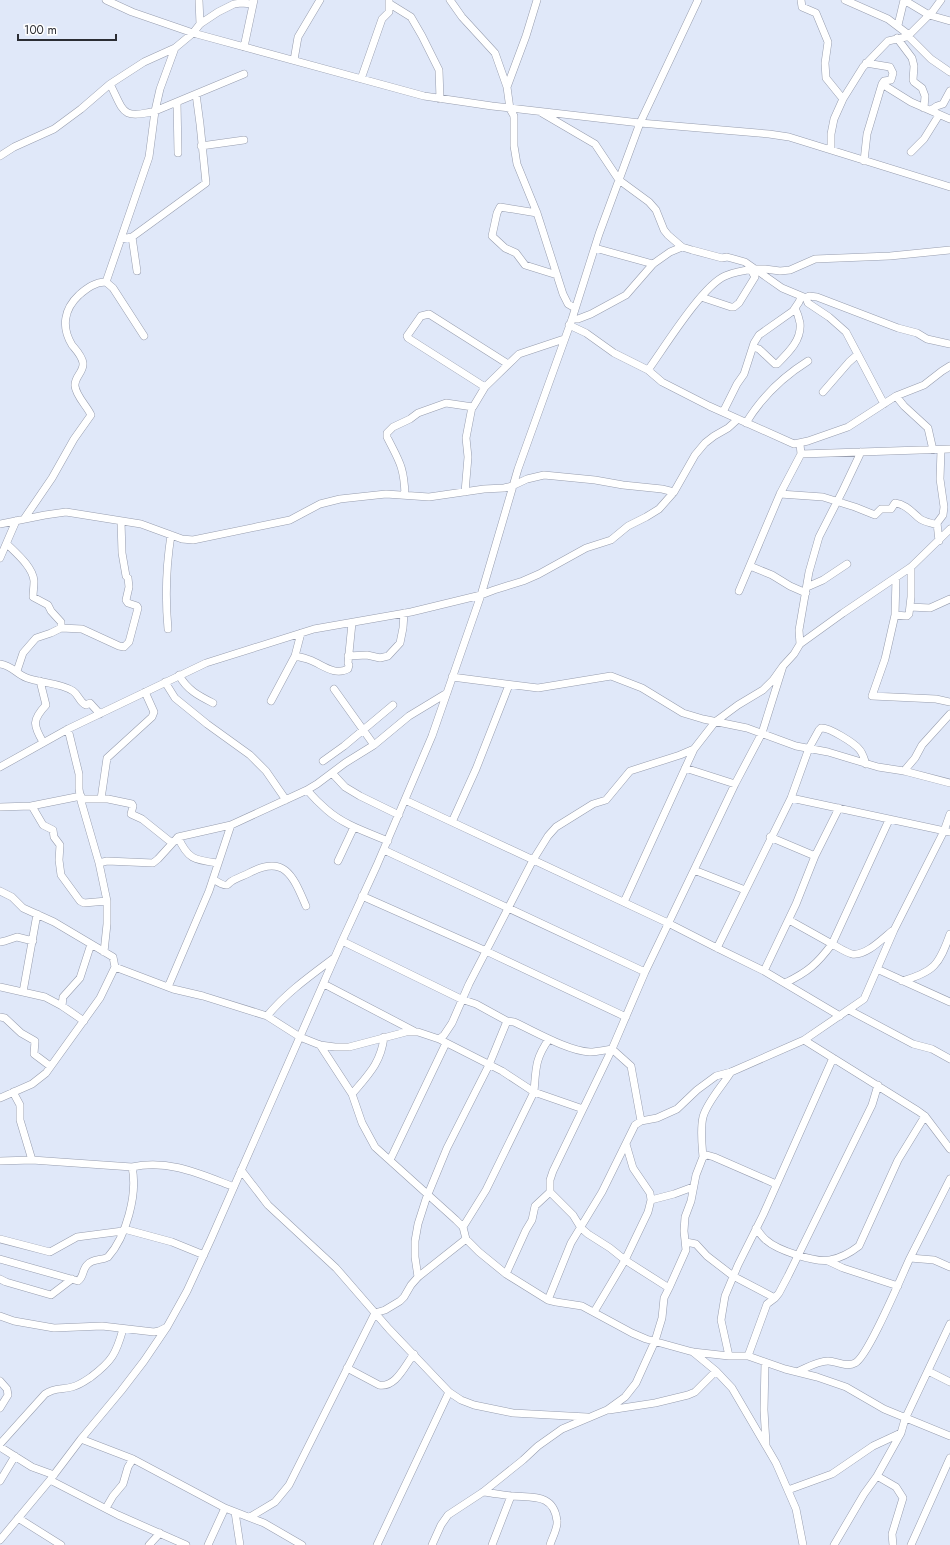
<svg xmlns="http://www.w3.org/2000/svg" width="950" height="1545" viewBox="0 0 950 1545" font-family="Jost,sans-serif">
<rect width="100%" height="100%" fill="#e0e8f9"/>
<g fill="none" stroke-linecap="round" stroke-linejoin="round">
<defs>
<path id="minor" d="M 106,0 L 132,12 L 193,33 L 424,96 L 492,106 L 640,123 L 769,134 L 789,137 L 950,187
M 199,0 L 200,24
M 450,0 L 462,17 L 495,53 L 507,87
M 537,0 L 526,36 L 507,87 L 510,109 L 514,116 L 514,146 L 517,164 L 537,213 L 563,294 L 568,304 L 575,308
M 801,0 L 802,7 L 816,13 L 828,42 L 825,63 L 826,78 L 843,99
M 845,0 L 888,19 L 909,35
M 904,0 L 929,15 L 950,21
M 390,4 L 411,17 L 422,36 L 439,70 L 440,99
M 898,25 L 904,0
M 908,36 L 931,59 L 950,72
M 897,38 L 912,58 L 914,66 L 913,80 L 914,82 L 922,88 L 925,96 L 924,108
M 244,47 L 254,0
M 294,60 L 298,37 L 320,0
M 361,79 L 382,19 L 389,12 L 389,0
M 110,84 C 124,111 121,120 155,111 L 244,74
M 882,84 L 911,102 L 950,119
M 177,102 L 178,153
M 931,110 L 937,106 L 943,104 L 950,91
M 542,113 L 595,144 L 619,180 L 649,202 L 656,210 L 664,230 L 668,235 L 682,247 L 692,250 L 722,258 L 727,257 L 745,262 L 755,269 L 765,269 L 780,271 L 790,270 L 815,259 L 890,256 L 950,250
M 201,146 L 244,140
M 831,150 L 831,134 L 834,119 L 843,99 L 863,67 L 888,41 L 906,37 L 909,35 L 933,11 L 941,0
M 911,152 L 924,139 L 939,115
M 0,156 L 14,147 L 54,129 L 81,109 L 110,84 L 144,62 L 175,48 L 193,33 L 200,24 L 218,12 L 234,4 L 241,3 L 253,4
M 864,161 L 867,134 L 882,84 L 884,81 L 891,80 L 893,73 L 890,67 L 866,63
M 537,213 L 500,207 L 497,213 L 492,236 L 505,248 L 516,253 L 525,265 L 557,275
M 132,237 L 137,271
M 121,239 L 132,237 L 206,183 L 200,124 L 196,94
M 595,248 L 653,264
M 701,297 L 731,307 L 734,307 L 739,303 L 755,277 L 751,270
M 806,298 L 809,296 L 817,297 L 898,328 L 917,333 L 927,339 L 950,344
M 572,319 L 578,319 L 591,314 L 626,295 L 653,264 L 670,252 L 682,247
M 569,325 L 586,333 L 614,353 L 648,370 L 662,382 L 709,406 L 794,444 L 808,441 L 848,427 L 896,396 L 924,385 L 942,371 L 950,366
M 144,336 L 113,288 L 106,282 L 149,157 L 155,111 L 160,89 L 175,48
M 753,347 L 759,349 L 775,364 L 777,364 C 788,353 802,340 800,323 C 799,318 797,312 795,308
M 648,370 C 664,348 702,286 725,276 C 734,272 746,270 755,269 L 782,288 L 806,298 L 808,303 L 829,317 L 846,332 L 884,404
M 485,387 L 408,338 L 407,336 L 421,316 L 429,314 L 508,364
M 823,392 L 849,362 L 857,355
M 896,396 L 904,406 L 928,428 L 933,450
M 723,412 L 737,384 L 744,374 L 754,343 L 759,335 L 793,311 L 799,302 L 801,297
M 746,423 C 761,398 784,376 808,361
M 801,454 L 950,449
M 465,492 L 468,457 L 466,438 L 472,407
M 780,494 L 823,497 L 855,507 L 875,515 L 881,509 L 891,509 L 895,503 C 905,504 912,512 919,518 C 923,522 932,523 937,525
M 405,495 C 404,466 399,461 387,437 L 387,433 L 393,427 L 410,419 L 418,413 L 446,403 L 473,407 L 485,387 L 519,354 L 564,339
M 24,519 L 52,478 L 74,439 L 91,415 C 87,406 76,396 75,386 C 74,377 84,372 83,363 C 82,356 77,351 72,345 C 61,327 64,309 79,295 C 87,288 95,282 106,282
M 0,524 L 45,515 L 66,512 L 141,524 L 182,539 L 193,540 L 290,520 L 320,504 L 340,499 L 386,494 L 429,497 L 484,489 L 504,488 L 512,486 L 527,479 L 544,475 L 595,480 L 623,485 L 662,489 L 674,492
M 939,541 L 937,523 L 943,515 L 944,507 L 940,479 L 941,450
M 7,544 C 16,553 33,567 34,581 C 34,587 33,592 33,597 L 48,605 L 51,611 L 61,622 L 61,628
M 0,558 L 16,521
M 750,566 L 772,575 L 790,586 L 806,593
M 896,578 L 895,615 L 885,659 L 872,696 L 936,699 L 950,702
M 807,587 L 823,580 L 847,564
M 739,591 L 780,494 L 801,454 L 800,444
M 910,607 L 930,608 L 950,599
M 895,615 L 907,616 L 909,614 L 911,597 L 911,567
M 168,629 C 165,597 166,567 171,535
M 800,644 L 799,630 L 809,572 L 819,537 L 843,490 L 861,452
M 295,656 C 300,657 305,658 310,660 C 323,665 334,676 348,669 L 349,665 L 348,663 L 352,623
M 348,656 L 367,655 L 380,658 L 388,656 L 400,643 L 403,628 L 404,613
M 0,664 C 13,666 16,674 27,678 C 41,683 61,683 73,691 C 79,695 79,702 86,705 L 90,703 L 100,714
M 17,671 L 23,653 L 36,638 L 51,633 L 61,628 L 82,629 L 119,646 L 124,647 L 129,642 L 138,608 L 137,606 L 128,603 L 126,600 L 129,587 L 128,578 L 126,576 L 122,553 L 121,521
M 179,675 C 187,690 199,696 213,703
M 452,677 L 538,688 L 611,676 L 642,688 L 683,713 L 703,719 L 747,728 L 796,746 L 828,752 L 878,767 L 904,771 L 950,783
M 40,681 L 46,705 C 32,720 33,725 43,742
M 165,682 L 175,698 L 207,724 L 250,755 L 266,771 L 286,800
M 334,689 L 374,745
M 271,701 L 295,656 L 301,633
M 68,729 L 79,774 L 79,789 L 81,801 L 99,863
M 323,761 L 344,746 L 393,705
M 0,767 L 68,729 L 206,663 L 314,629 L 411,612 L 481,595 L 494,590 L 523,581 L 539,574 L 586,548 L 611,540 L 628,526 L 646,517 L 659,509 L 674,492 L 695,455 L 705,443 L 714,436 L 728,428 L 738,419
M 685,768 L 735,784
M 904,771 L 915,758 L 922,745 L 950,714
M 332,773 L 345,787 L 360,796 L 399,815
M 307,790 C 313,797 320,804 327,810 C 344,825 367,832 388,841
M 791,798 L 950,832
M 81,799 L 108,799 L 132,804 L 133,806 L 131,814 L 142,819 L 172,843
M 101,799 L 107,758 L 152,717 L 154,712 L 145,692
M 405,800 L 452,822 L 476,769 L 509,685
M 31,806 L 81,796
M 0,807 L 31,806 L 33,808 L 43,825 L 53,830 L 54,837 L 60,845 L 59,860 L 61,875 L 80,901 L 84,903 L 107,901
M 452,822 L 668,923 L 717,948 L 764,971 L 840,1016
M 178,837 C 188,860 195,860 218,863
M 384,850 L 645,972
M 815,856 L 839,808
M 338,861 L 354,827
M 694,870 L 745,890
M 213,879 C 216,881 223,886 227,885 C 229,884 230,882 232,881 C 237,878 243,876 249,873 C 285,854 293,876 306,906
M 0,891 L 12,897 L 23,908 L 54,922 L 113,957 L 115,967 L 173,989 L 203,996 L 267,1016 L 300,1037 L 320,1045 L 335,1047 L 349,1047 L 406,1032 L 418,1032 L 439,1039 L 444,1035 L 452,1023 L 469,984 L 533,860 L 548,836 L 556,827 L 593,804 L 606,800 L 630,771 L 680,755 L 694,749 L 715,722 L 738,705 L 763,690 L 773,680 L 783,666
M 362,896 L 486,951 L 626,1017
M 624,902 L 694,749
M 789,920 L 832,944 L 889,820
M 342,941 L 461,999 L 476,1004 L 507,1021
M 0,942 L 5,941 L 17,937 L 33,941
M 717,948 L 791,798 L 809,748 L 819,730 L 821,728 C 829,727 854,743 859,749 C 863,753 864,759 866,764
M 104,952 L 107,924 L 107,901 L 99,863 L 107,861 L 153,863 L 158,859 L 178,837 L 231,825 L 307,790 L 317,784 L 345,763 L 374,745 L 409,716 L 447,693
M 877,969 L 950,1002
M 764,971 L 796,904 L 815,856 L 770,837
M 902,981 C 934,972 939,965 950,934
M 785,983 C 808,972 817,964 832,944 C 838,947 845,952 852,954 C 866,956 882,939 892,931
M 324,984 L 414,1031
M 0,987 L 45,997 L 62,1006 L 84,1021
M 168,987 L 209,891 L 231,825
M 23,992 L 37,914
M 62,1006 L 63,997 L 80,978 L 91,944
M 849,1010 L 913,1044 L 932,1049 L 950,1059
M 267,1016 C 286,993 310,976 334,958
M 0,1017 L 5,1018 L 21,1033 L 35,1041 L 34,1054 L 50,1066
M 439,1039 L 502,1071 L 534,1092 C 536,1068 535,1059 549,1039
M 804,1040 L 918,1111 L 925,1116 L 950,1149
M 320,1045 L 352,1094 L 362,1123 L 375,1147 L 456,1220 L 463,1227 L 466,1239
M 13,1092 L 20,1105 L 20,1120 L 32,1160
M 352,1094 C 368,1075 381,1063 384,1037
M 0,1098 L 32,1084 L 46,1073 L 100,998 L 115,967
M 703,1157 C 702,1144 700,1130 703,1117 C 707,1102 723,1085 731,1072
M 390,1160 L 446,1043
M 0,1161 L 32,1160 L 132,1167 C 169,1159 200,1174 234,1187
M 241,1170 L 268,1205 L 336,1268 L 389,1329 L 449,1392 L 461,1400 L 474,1405 L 513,1413 L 587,1417
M 550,1192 L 550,1180 L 553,1171 L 612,1049 L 645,972 L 694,870 L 735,784 L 762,733 L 783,666 L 794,654 L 800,644 L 843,613 L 911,567 L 950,529
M 651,1200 L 674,1194 L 693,1187
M 463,1227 L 486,1190 L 534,1092 L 583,1109
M 756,1228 C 759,1232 762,1237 766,1240 C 777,1250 815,1263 830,1260 C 841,1258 850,1253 859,1246 L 898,1160 L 925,1116
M 124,1229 L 172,1242 L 204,1255
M 0,1239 L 50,1252 L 77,1237 L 123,1231
M 686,1242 L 696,1244 L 707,1256 L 733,1276 L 775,1298
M 910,1258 L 950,1179
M 0,1259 L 78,1281 C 84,1277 82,1270 87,1265 C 93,1258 101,1261 108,1257 C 126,1237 138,1194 132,1167
M 828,1261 L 843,1268 L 898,1286
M 506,1274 L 548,1300 L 556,1302 L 582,1306 L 632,1333 L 646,1339 L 693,1352 L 729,1356 L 748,1356 L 785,1369 L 817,1377 L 846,1387 L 884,1409 L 950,1436
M 418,1277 L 415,1257 L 415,1241 L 418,1224 L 426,1199 L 447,1148 L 489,1065 L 507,1021 L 514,1022 C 534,1031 568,1051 590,1052 C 597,1052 605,1050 612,1049 L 631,1066 L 641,1121
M 0,1279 L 6,1282 L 51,1295 L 72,1279
M 669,1288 L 686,1250 L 684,1231 L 685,1217 L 691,1201 L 696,1175 L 703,1157 L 707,1155 L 714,1157 L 776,1184
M 548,1300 L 571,1243 L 602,1192 L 635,1125 L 641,1121 L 657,1118 L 677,1109 L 697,1090 L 716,1076 L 731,1072 L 804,1040 L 864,999 L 894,930 L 944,831 L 950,814
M 594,1312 L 625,1260 L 648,1212 L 651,1200 L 650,1193 L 633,1168 L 626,1144
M 0,1316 L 14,1321 L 54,1328 L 102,1326 L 154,1332 L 159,1331 L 167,1327
M 693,1352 L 716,1371 L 732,1388 L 776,1463 L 796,1509 L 803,1545
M 729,1356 L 721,1320 L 725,1296 L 738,1265 L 763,1215 L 833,1058
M 748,1356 L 767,1304 L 775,1298 L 779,1293 L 788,1276 L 872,1105 L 878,1085
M 765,1362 L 764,1410 L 766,1444
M 347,1368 L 379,1385 C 396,1388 405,1365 414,1354
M 799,1371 C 808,1367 818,1361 828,1361 C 837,1361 846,1368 855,1363 C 868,1357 902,1275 910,1258 L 934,1260 L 950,1267
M 928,1371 L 950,1382
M 0,1381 L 7,1389 L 8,1395 L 0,1408
M 609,1410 L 655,1403 L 688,1395 L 695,1392 L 716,1371
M 81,1439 L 133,1459 L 225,1508 L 264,1523 L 302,1545
M 0,1444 L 45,1394 C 55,1387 61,1390 72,1387 C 80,1385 85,1381 91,1377 C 112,1361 116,1354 123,1329
M 0,1447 L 32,1467 L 54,1475
M 877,1476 L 896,1487 L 903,1498 L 892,1534 L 893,1545
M 50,1480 L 118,1515 L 186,1545
M 0,1481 L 15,1456
M 788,1490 L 832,1474 L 873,1446 L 901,1433
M 483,1492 C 493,1493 502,1495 511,1496 C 532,1498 554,1493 557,1521 C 558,1528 552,1538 550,1545
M 106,1508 L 113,1496 L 123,1484 L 128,1467 L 133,1459
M 235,1512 L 240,1545
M 250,1517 L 275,1502 L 289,1485 L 375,1313 L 385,1310 L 400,1301 L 404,1297 L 411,1285 L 418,1277 L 466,1239 L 479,1252 L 506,1274 L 526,1230 L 532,1220 L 535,1206 L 550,1192 L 573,1215 L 581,1228 L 588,1234 L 610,1248 L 625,1260 L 669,1288 L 664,1298 L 662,1318 L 655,1341 L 636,1383 L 625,1397 L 607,1410 L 562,1429 L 538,1446 L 523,1460 L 483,1492 L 448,1515 L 441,1525 L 432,1545
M 18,1518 L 61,1545
M 0,1540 L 50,1480 L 81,1439 L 121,1391 L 144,1361 L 167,1327 L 187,1291 L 211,1239 L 342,941 L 377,865 L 432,736 L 481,595 L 518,469 L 572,319 L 599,234 L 640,123 L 698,0
M 149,1545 L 160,1533
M 208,1545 L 225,1508
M 377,1545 L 449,1392
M 492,1545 L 511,1496
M 834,1545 L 864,1494 L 877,1476 L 901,1433 L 905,1419 L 950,1324
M 911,1545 L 950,1458"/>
</defs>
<!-- minor casing -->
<use href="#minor" stroke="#979dae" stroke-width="8"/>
<!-- minor -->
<use href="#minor" stroke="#fff" stroke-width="7"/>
</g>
<!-- scale -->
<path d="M18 34v6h98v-6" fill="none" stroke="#2b2d34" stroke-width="2"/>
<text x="24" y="34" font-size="12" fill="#2b2d34" stroke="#ffffff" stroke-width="3" paint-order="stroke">100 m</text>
</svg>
